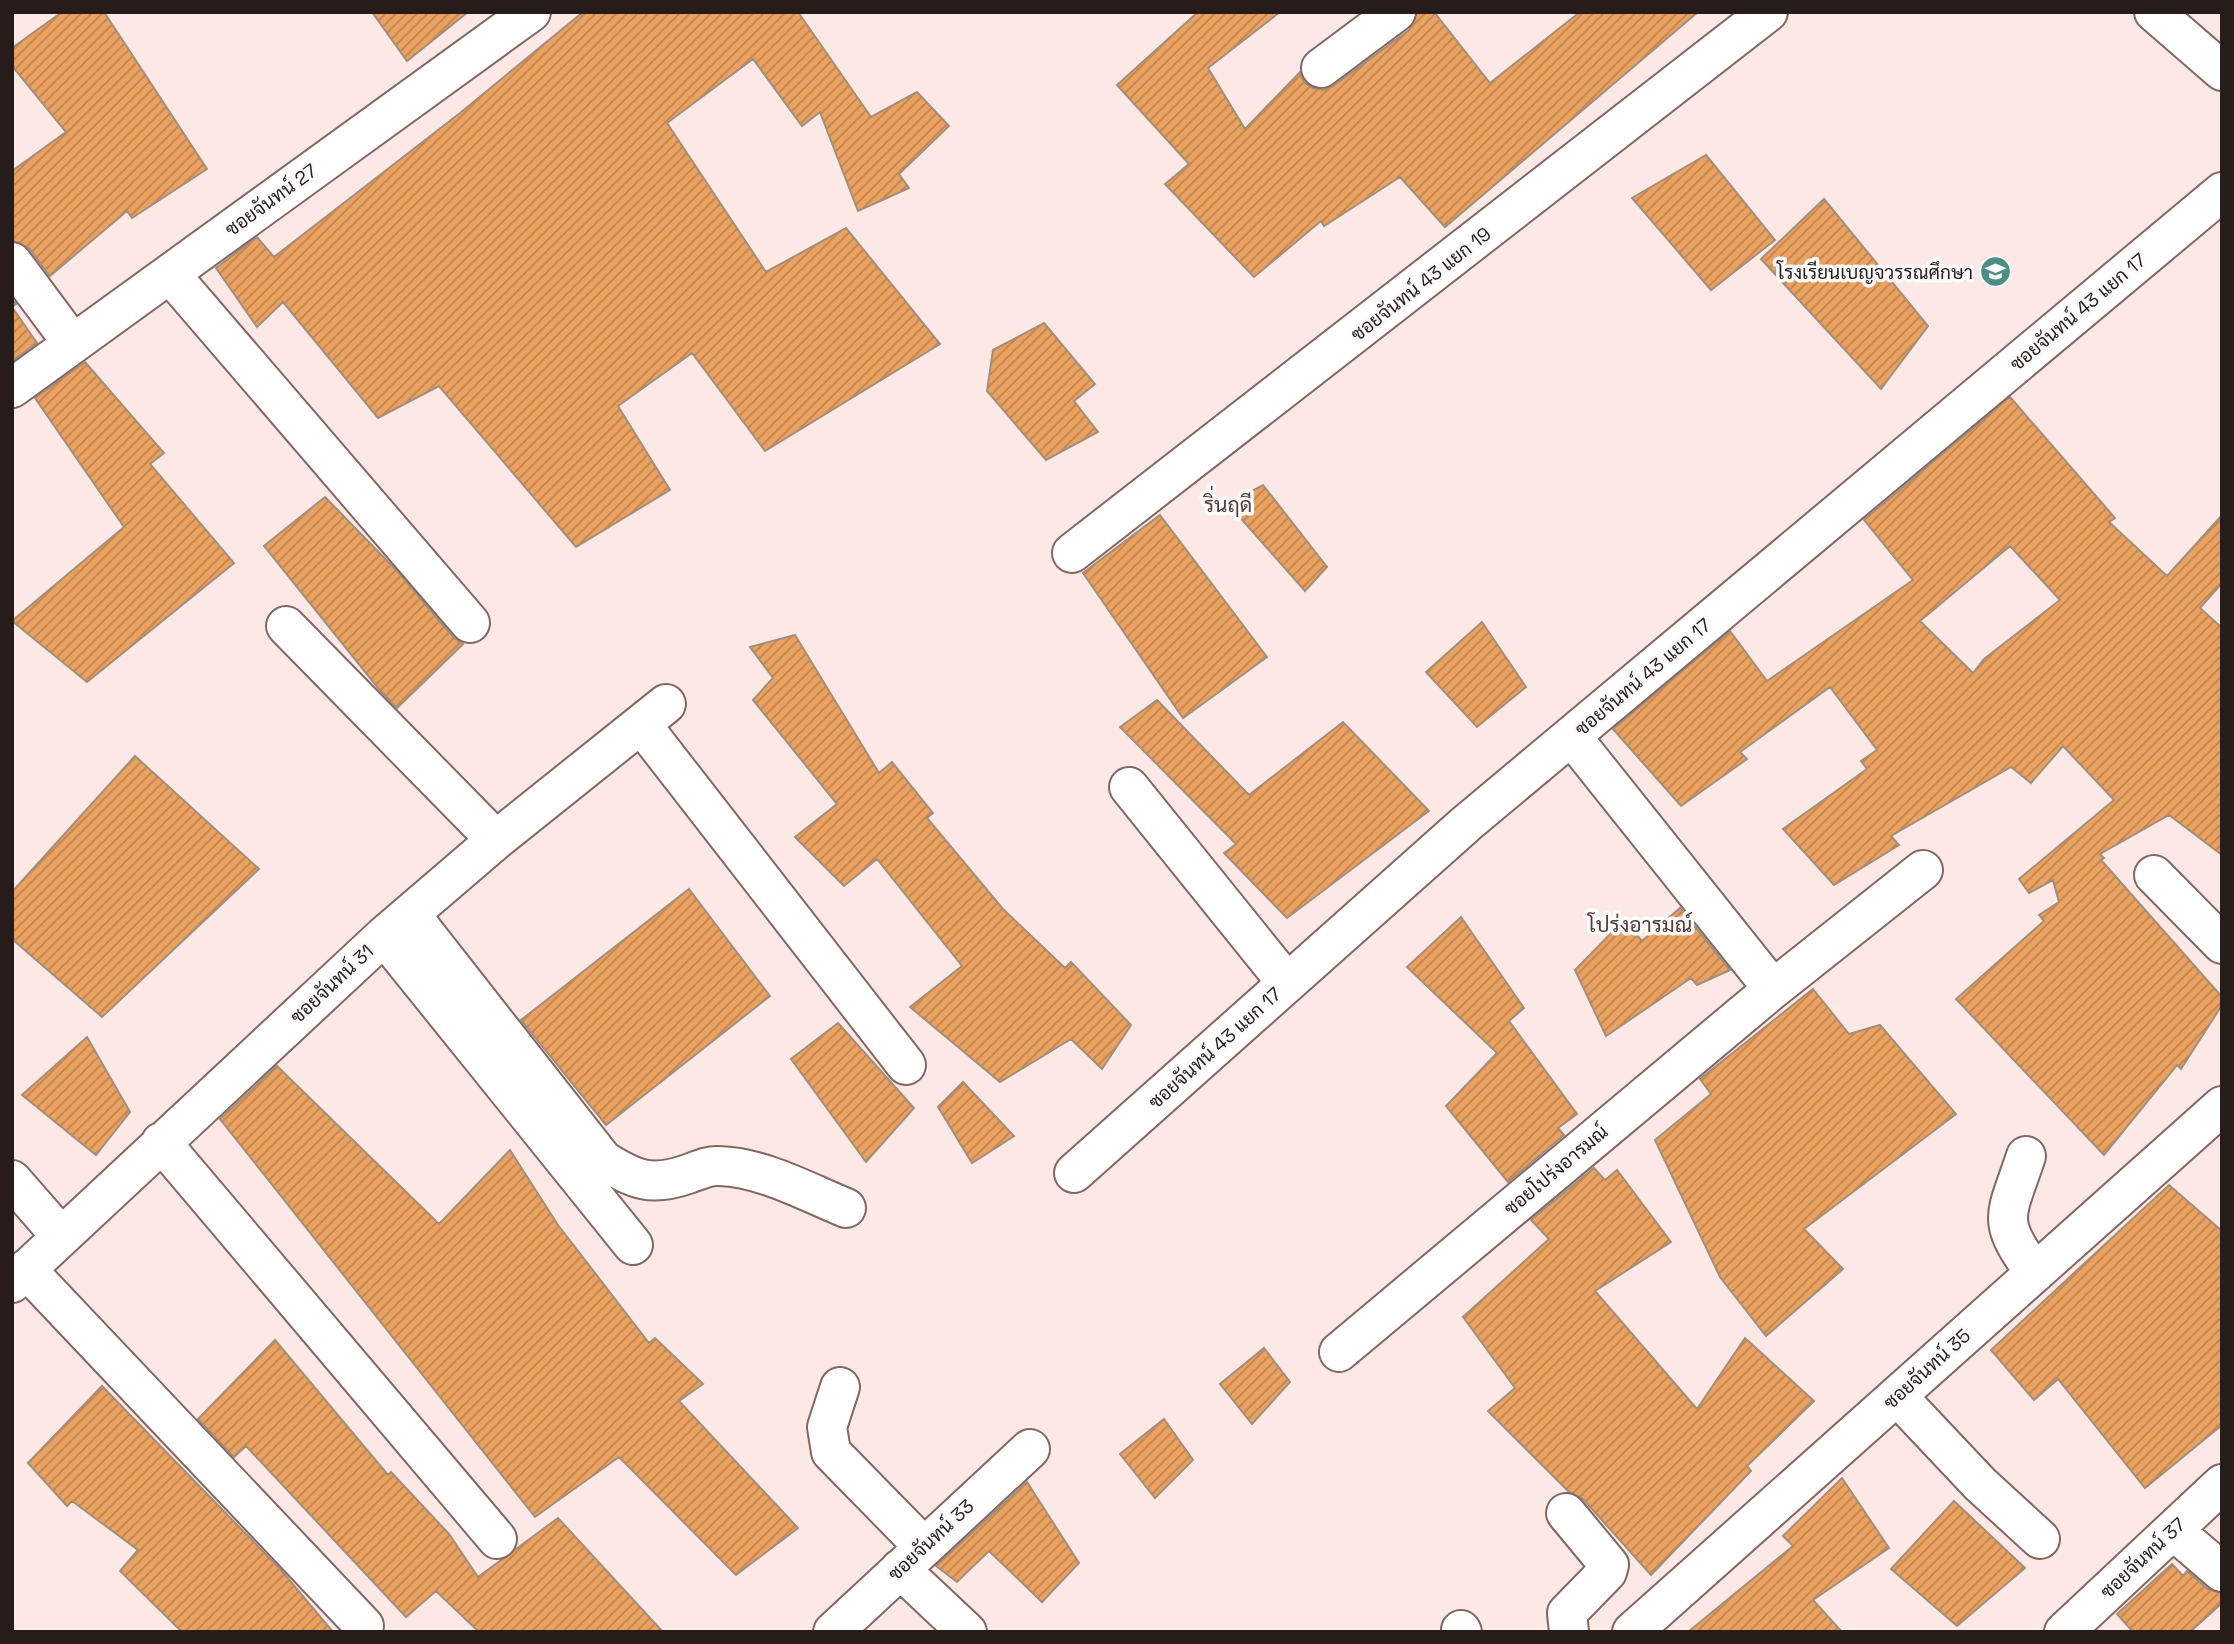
<svg xmlns="http://www.w3.org/2000/svg" width="2234" height="1644" viewBox="0 0 2234 1644" font-family="'Space Grotesk',Sarabun,sans-serif">
<defs>
<pattern id="building-hatch" width="6" height="6" patternUnits="userSpaceOnUse" patternTransform="scale(1.75)"><rect width="6" height="6" fill="#eba260"/><path d="M-1 1l2-2M0 6l6-6M5 7l2-2" fill="none" stroke="#be834e"/></pattern>
</defs>
<rect width="100%" height="100%" fill="#fce9e5"/>
<!-- building -->
<path fill="url(#building-hatch)" stroke="#a38e7c" stroke-width="2" fill-rule="evenodd" d="M 62,12 L 104,12 L 207,169 L 132,218 L 127,211 L 50,276 L 29,248 L 12,241 L 12,171 L 66,132 L 12,66 L 12,48 Z
M 372,12 L 468,12 L 407,61 Z
M 583,12 L 798,12 L 871,117 L 917,92 L 949,126 L 899,174 L 909,188 L 858,211 L 820,112 L 802,126 L 753,59 L 667,123 L 766,272 L 846,228 L 940,344 L 765,451 L 692,353 L 618,406 L 670,490 L 576,547 L 439,386 L 378,418 L 283,302 L 257,327 L 216,268 L 257,237 L 274,257 L 460,113 Z
M 1198,12 L 1280,12 L 1208,68 L 1245,129 L 1300,72 L 1304,82 L 1313,88 L 1323,90 L 1333,86 L 1409,30 L 1417,12 L 1434,12 L 1490,83 L 1580,12 L 1698,12 L 1445,227 L 1400,177 L 1324,226 L 1321,221 L 1254,277 L 1165,184 L 1189,164 L 1117,85 Z
M 1706,155 L 1775,240 L 1711,290 L 1632,198 Z
M 1824,199 L 1928,326 L 1881,389 L 1761,259 Z
M 12,299 L 16,304 L 12,307 L 37,343 L 12,361 Z
M 1044,323 L 1095,384 L 1074,401 L 1098,432 L 1046,460 L 987,391 L 993,350 Z
M 85,362 L 164,453 L 150,464 L 234,563 L 87,682 L 12,621 L 124,527 L 35,398 Z
M 2010,397 L 2115,518 L 2109,522 L 2167,576 L 2222,515 L 2222,583 L 2200,608 L 2222,628 L 2222,855 L 2169,815 L 2100,854 L 2104,858 L 2101,860 L 2222,997 L 2222,1005 L 2181,1069 L 2177,1065 L 2104,1155 L 1956,999 L 2044,921 L 2039,915 L 2059,902 L 2053,880 L 2029,893 L 2019,879 L 2114,800 L 2063,746 L 2031,783 L 2011,767 L 1891,836 L 1899,845 L 1834,885 L 1783,829 L 1867,769 L 1861,761 L 1877,750 L 1830,687 L 1740,752 L 1747,759 L 1681,806 L 1613,729 L 1730,631 L 1767,681 L 1913,580 L 1864,520 ZM 2010,546 L 2060,600 L 1984,659 L 1973,673 L 1920,621 Z
M 1263,485 L 1327,567 L 1305,591 L 1228,504 Z
M 325,497 L 399,573 L 453,637 L 463,644 L 397,708 L 378,688 L 264,546 Z
M 1160,515 L 1267,657 L 1183,718 L 1083,573 Z
M 1482,622 L 1526,687 L 1477,727 L 1426,672 Z
M 795,635 L 879,773 L 892,762 L 933,813 L 927,818 L 1003,909 L 1065,968 L 1071,962 L 1131,1025 L 1102,1069 L 1071,1039 L 1000,1082 L 910,1007 L 962,966 L 877,859 L 844,886 L 795,837 L 837,804 L 753,700 L 773,678 L 750,647 Z
M 1157,700 L 1249,795 L 1343,722 L 1429,811 L 1287,918 L 1224,853 L 1236,844 L 1120,727 Z
M 135,756 L 259,869 L 102,1017 L 12,939 L 12,892 Z
M 689,889 L 770,996 L 606,1125 L 521,1020 Z
M 1680,908 L 1730,970 L 1697,985 L 1691,978 L 1606,1036 L 1575,970 L 1624,920 L 1642,941 Z
M 1461,917 L 1524,1008 L 1509,1021 L 1577,1114 L 1558,1128 L 1564,1135 L 1508,1182 L 1446,1106 L 1497,1053 L 1407,967 Z
M 1813,989 L 1849,1034 L 1880,1025 L 1956,1114 L 1804,1229 L 1843,1269 L 1766,1336 L 1720,1277 L 1655,1140 L 1711,1094 L 1700,1079 Z
M 838,1023 L 914,1108 L 866,1162 L 791,1059 Z
M 87,1037 L 130,1112 L 96,1155 L 22,1095 Z
M 277,1066 L 439,1224 L 510,1150 L 558,1225 L 649,1343 L 655,1338 L 703,1384 L 679,1401 L 798,1528 L 736,1575 L 619,1457 L 535,1517 L 220,1119 Z
M 963,1082 L 1014,1136 L 972,1163 L 938,1107 Z
M 1594,1168 L 1605,1180 L 1617,1170 L 1671,1242 L 1595,1291 L 1697,1409 L 1745,1338 L 1814,1401 L 1747,1466 L 1751,1471 L 1651,1575 L 1583,1499 L 1569,1492 L 1488,1411 L 1515,1388 L 1463,1317 L 1549,1239 L 1531,1220 Z
M 2169,1185 L 2222,1231 L 2222,1425 L 2145,1488 L 2058,1379 L 2034,1400 L 1991,1350 Z
M 275,1340 L 388,1475 L 391,1472 L 449,1534 L 478,1577 L 558,1518 L 663,1632 L 479,1632 L 436,1591 L 406,1617 L 246,1446 L 234,1457 L 198,1419 Z
M 1264,1348 L 1290,1382 L 1252,1424 L 1220,1384 Z
M 102,1386 L 281,1570 L 333,1632 L 182,1632 L 120,1571 L 138,1550 L 72,1501 L 67,1506 L 28,1463 Z
M 1164,1419 L 1193,1460 L 1155,1498 L 1120,1454 Z
M 1842,1478 L 1889,1548 L 1813,1600 L 1842,1632 L 1688,1632 L 1793,1546 L 1783,1536 Z
M 1027,1482 L 1079,1563 L 1042,1602 L 989,1551 L 957,1582 L 936,1566 Z
M 1954,1501 L 2025,1568 L 1957,1626 L 1891,1569 Z
M 2172,1564 L 2183,1576 L 2187,1571 L 2208,1589 L 2222,1593 L 2222,1603 L 2190,1632 L 2133,1632 L 2117,1614 Z"/>
<g fill="none" stroke-linecap="round" stroke-linejoin="round">
<defs>
<path id="minor" d="M 2154,12 L 2222,71
M 1321,68 L 1396,12
M 12,262 L 73,344
M 170,274 L 470,623
M 12,388 L 531,12
M 1072,553 L 1768,12
M 286,626 L 496,840
M 641,724 L 906,1065
M 1572,737 L 1773,989
M 1129,787 L 1287,983
M 2154,875 L 2222,944
M 410,914 L 603,1160 C 635,1180 651,1187 688,1174 C 697,1171 709,1165 719,1166 C 762,1167 807,1192 846,1208
M 384,936 L 633,1245
M 161,1142 L 497,1539
M 2026,1156 C 2006,1217 1995,1219 2035,1273
M 1074,1173 L 1467,823 L 2222,192
M 12,1180 L 60,1235
M 26,1269 L 364,1626
M 12,1283 L 384,936 L 496,840 L 666,704
M 1339,1352 L 1773,989 L 1923,870
M 840,1387 L 827,1427 L 831,1452 L 924,1547
M 1897,1396 L 1980,1484 L 2040,1539
M 1566,1513 L 1609,1565 L 1607,1572 L 1567,1613 L 1569,1632
M 2173,1530 L 2222,1572
M 900,1569 L 967,1632
M 1461,1630 L 1462,1632
M 833,1632 L 1030,1449
M 1632,1632 L 2222,1106
M 2064,1632 L 2222,1484"/>
</defs>
<!-- minor casing -->
<use href="#minor" stroke="#836762" stroke-width="42"/>
<!-- minor -->
<use href="#minor" stroke="#fff" stroke-width="38"/>
</g>
<!-- icons -->
<defs>
<symbol id="school-disc" viewBox="-11 -11 22 22"><circle r="9.5" fill="#498e85" stroke="#fbfbfb"/><path d="M0-5L7-2L0 1L-7-2ZM-4 1L0 2.5L4 1V4Q0 6-4 4Z" fill="#fff"/></symbol>
</defs>
<g fill-rule="evenodd">
<use href="#school-disc" x="1978" y="254" width="35" height="35"/>
</g>
<g text-anchor="middle" dominant-baseline="central" stroke-width="7" stroke-linejoin="round" paint-order="stroke">
<!-- street labels -->
<g font-size="19" fill="#271c1a" stroke="#fbfbfb">
<text transform="translate(271 200) rotate(-36)">ซอยจันทน์ 27</text>
<text transform="translate(1421 284) rotate(-38)">ซอยจันทน์ 43 แยก 19</text>
<text transform="translate(2078 312) rotate(-40)">ซอยจันทน์ 43 แยก 17</text>
<text transform="translate(1643 677) rotate(-40)">ซอยจันทน์ 43 แยก 17</text>
<text transform="translate(332 984) rotate(-43)">ซอยจันทน์ 31</text>
<text transform="translate(1215 1048) rotate(-42)">ซอยจันทน์ 43 แยก 17</text>
<text transform="translate(1556 1170) rotate(-40)">ซอยโปร่งอารมณ์</text>
<text transform="translate(1927 1369) rotate(-42)">ซอยจันทน์ 35</text>
<text transform="translate(931 1540) rotate(-43)">ซอยจันทน์ 33</text>
<text transform="translate(2143 1558) rotate(-43)">ซอยจันทน์ 37</text>
</g>
<!-- poi labels -->
<g font-size="19" fill="#271c1a" stroke="#fbfbfb" text-anchor="end">
<text x="1973" y="272">โรงเรียนเบญจวรรณศึกษา</text>
</g>
<!-- neighbourhood labels -->
<g font-size="21" fill="#543c37" stroke="#fbfbfb">
<text x="1228" y="504">ริ่นฤดี</text>
<text x="1640" y="924">โปร่งอารมณ์</text>
</g>
</g>
<!-- border -->
<rect width="2234" height="1644" fill="none" stroke="#271c1a" stroke-width="28"/>
</svg>
